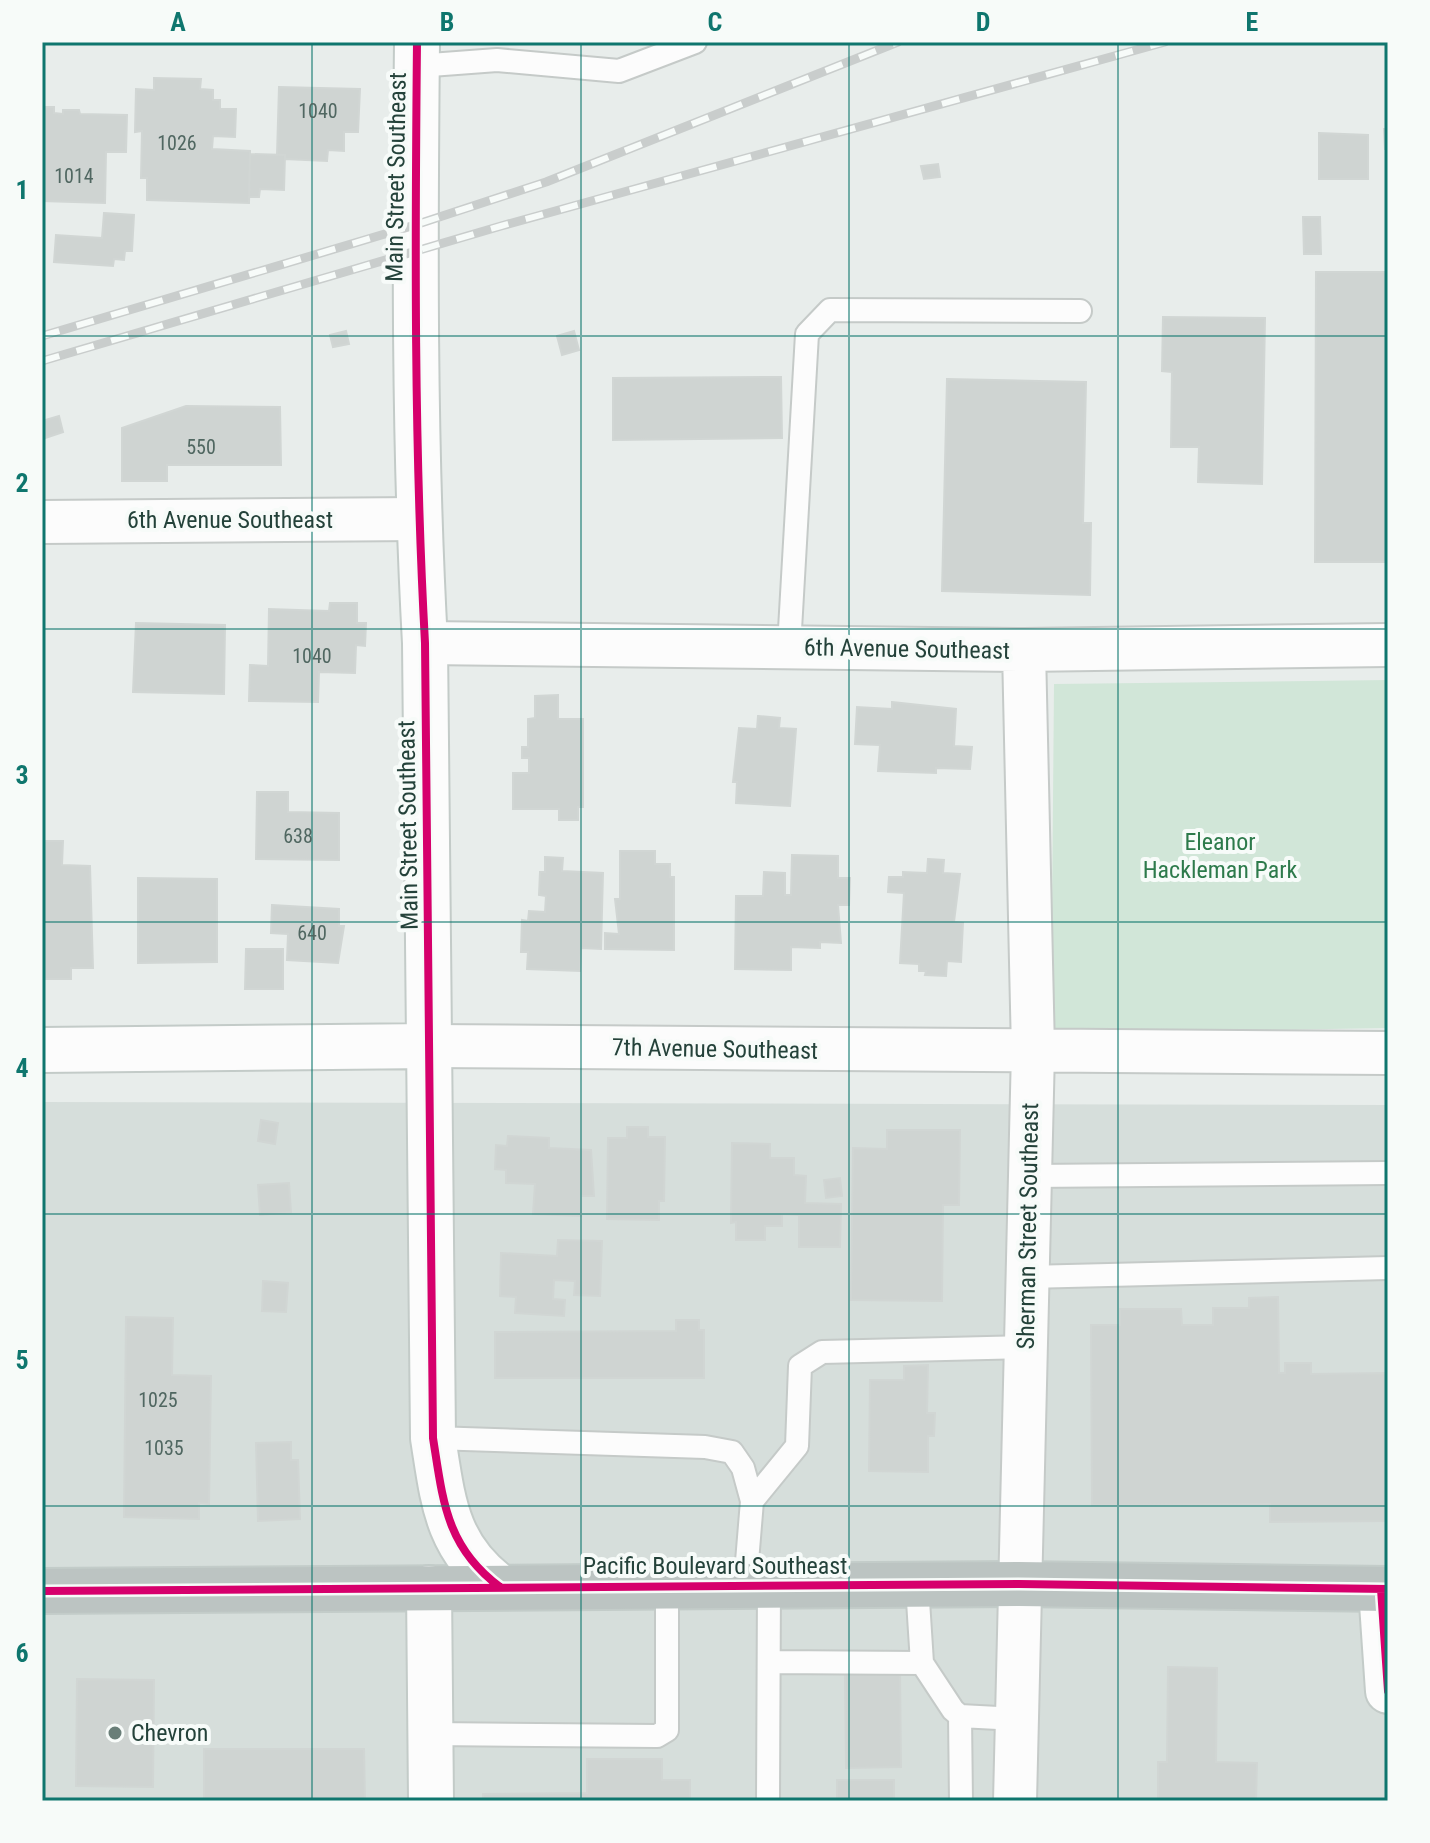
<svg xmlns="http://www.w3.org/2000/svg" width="1430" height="1843" viewBox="0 0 1430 1843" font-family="'Roboto Condensed',sans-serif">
<rect width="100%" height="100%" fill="#e8edeb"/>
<!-- built -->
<path fill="#d6dedb" d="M 42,1102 L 1388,1105 L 1388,1801 L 42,1801 Z"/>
<!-- green -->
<path fill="#d1e6d8" d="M 1388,680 L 1388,1028 L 1051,1034 L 1054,684 Z"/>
<!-- building -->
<path fill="#cfd4d2" stroke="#d1d6d4" stroke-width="2" d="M 154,78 L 201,79 L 200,89 L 213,90 L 213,100 L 220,100 L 220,109 L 236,109 L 235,137 L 213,136 L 212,149 L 250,151 L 249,203 L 147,200 L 147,178 L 141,178 L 142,131 L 135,132 L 136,89 L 154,90 Z
M 279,87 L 360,89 L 358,132 L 344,132 L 344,151 L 328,150 L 327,161 L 285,159 L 285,155 L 277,155 Z
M 42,107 L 54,107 L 54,113 L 63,114 L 63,110 L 79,110 L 80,114 L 127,115 L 126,152 L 106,152 L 105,203 L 42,201 Z
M 1384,129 L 1388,129 L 1388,149 L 1385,149 Z
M 1319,133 L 1368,135 L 1368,179 L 1319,179 Z
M 250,154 L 285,155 L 284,190 L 260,189 L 259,197 L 249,197 Z
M 938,164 L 940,177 L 924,179 L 921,166 Z
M 104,213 L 134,215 L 132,251 L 125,251 L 124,260 L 114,259 L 113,266 L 54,262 L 56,235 L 102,238 Z
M 1303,217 L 1320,217 L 1321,254 L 1304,254 Z
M 1316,272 L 1388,272 L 1388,562 L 1315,562 Z
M 1163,317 L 1265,318 L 1262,484 L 1198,482 L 1199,447 L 1171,447 L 1172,372 L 1162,371 Z
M 346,331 L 349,344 L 333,347 L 330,335 Z
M 574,331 L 579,350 L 562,355 L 557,336 Z
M 781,377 L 782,438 L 613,440 L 613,378 Z
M 947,379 L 1086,382 L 1083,523 L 1091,523 L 1090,595 L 942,591 Z
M 186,406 L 280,407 L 281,465 L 167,465 L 167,481 L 122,481 L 122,428 Z
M 59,416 L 63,432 L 42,439 L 42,421 Z
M 330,603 L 357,603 L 357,623 L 366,623 L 365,646 L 356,645 L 355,673 L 319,672 L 318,702 L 249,701 L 250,665 L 268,666 L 269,609 L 329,611 Z
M 136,623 L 225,625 L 224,694 L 133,692 Z
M 558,695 L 558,719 L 583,719 L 583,807 L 578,807 L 578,820 L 559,820 L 559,809 L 513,809 L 513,773 L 529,773 L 529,758 L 522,758 L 522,747 L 528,747 L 528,719 L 535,718 L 535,696 Z
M 892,702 L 956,709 L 954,746 L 972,747 L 970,769 L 936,768 L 936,773 L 878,771 L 880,745 L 855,744 L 857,707 L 892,709 Z
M 758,716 L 780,718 L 779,728 L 796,729 L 790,806 L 736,803 L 737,782 L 733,782 L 739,728 L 757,729 Z
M 257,792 L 288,792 L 288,812 L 339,813 L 339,860 L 256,859 Z
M 42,841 L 63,841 L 62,865 L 90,866 L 93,968 L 71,968 L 71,979 L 42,979 Z
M 620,851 L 655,851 L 655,864 L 670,864 L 670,877 L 674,877 L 674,950 L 605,949 L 605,933 L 619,934 L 615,899 L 620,899 Z
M 792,855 L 838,856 L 838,878 L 850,878 L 849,905 L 838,905 L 841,943 L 820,942 L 820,948 L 791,947 L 791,970 L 735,969 L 736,896 L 763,896 L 764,872 L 785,873 L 785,895 L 791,895 Z
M 545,857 L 563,858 L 562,871 L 603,873 L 601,949 L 581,948 L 580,971 L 527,969 L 528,952 L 521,952 L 522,920 L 528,921 L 529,911 L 545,912 L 546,896 L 539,895 L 540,872 L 545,872 Z
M 928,859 L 944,860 L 943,873 L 960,874 L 954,922 L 963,923 L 961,962 L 947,961 L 946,976 L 925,975 L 926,971 L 919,971 L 919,964 L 900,963 L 904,893 L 888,892 L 889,877 L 903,877 L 903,872 L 927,873 Z
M 138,878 L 217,879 L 217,962 L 138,963 Z
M 272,905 L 339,909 L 339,926 L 344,926 L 338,963 L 287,960 L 288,934 L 271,933 Z
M 246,949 L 283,949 L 283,989 L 245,989 Z
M 261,1120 L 278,1123 L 275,1144 L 258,1141 Z
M 627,1127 L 648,1127 L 648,1137 L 665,1137 L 664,1201 L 659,1201 L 659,1220 L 607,1219 L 608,1138 L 627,1138 Z
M 887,1130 L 960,1130 L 959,1205 L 943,1205 L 942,1301 L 851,1300 L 853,1148 L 887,1149 Z
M 508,1136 L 549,1138 L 549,1148 L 591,1150 L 594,1196 L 581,1196 L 581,1216 L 533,1214 L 535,1184 L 506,1183 L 506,1170 L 495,1169 L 496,1145 L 507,1146 Z
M 732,1143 L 770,1144 L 770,1158 L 794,1158 L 794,1175 L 806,1176 L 805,1203 L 841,1204 L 840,1247 L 799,1247 L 799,1215 L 782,1214 L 782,1226 L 765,1226 L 765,1240 L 736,1240 L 736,1222 L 731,1223 Z
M 840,1178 L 842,1196 L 826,1198 L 824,1180 Z
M 289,1183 L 291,1212 L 260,1215 L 258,1185 Z
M 558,1240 L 602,1241 L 600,1296 L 574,1295 L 575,1281 L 554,1280 L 553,1299 L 565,1300 L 564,1316 L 515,1313 L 516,1297 L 500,1296 L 501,1253 L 557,1256 Z
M 263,1281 L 288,1283 L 286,1312 L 262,1311 Z
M 1278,1297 L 1279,1373 L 1285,1373 L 1285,1363 L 1311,1363 L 1311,1374 L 1386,1373 L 1387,1521 L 1270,1522 L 1270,1504 L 1092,1505 L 1091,1325 L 1120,1325 L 1120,1309 L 1181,1309 L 1182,1325 L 1213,1325 L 1213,1308 L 1249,1308 L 1249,1298 Z
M 126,1317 L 173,1318 L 172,1375 L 211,1376 L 209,1504 L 199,1503 L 199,1519 L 124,1517 Z
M 676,1320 L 699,1320 L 699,1330 L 704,1330 L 704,1378 L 495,1378 L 495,1332 L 676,1331 Z
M 928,1365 L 927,1413 L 935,1413 L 934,1436 L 928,1436 L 928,1472 L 869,1471 L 870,1380 L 904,1380 L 904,1366 Z
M 291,1442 L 291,1460 L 298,1460 L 300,1519 L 258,1521 L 256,1443 Z
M 1168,1667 L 1217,1668 L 1216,1762 L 1257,1763 L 1256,1801 L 1158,1801 L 1158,1762 L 1167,1762 Z
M 900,1671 L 901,1767 L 846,1768 L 845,1672 Z
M 77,1679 L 154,1680 L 153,1787 L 76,1786 Z
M 204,1749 L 364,1749 L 365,1801 L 204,1801 Z
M 587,1759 L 662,1759 L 662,1780 L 690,1780 L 690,1801 L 483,1801 L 483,1794 L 587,1793 Z
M 837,1780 L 894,1780 L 894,1801 L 837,1801 Z"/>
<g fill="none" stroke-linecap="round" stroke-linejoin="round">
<defs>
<path id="lane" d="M 417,66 L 497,60 L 619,71 L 695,42
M 789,647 L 807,334 L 830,310 L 1080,311
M 1030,1176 L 1388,1173
M 1027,1277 L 1388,1268
M 433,1438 L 705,1447 L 732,1452 L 743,1468 L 752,1501
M 917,1585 L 922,1663 L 953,1710 L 960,1716 L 1017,1719
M 745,1586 L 752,1501 L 797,1446 L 800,1366 L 822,1352 L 1025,1347
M 769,1662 L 922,1663
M 960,1716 L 961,1801
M 431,1734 L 657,1736 L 667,1730 L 667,1586
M 768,1801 L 769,1586"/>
<path id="street" d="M 42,522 L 418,519
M 425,643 L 1024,650 L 1388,645
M 431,1046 L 1388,1053
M 1015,1801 L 1033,1051 L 1024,650"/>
<path id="secondary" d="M 417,42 C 415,243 414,443 425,643 L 433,1438 C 443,1501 446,1547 500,1587
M 42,1050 L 431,1046
M 429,1588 L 431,1801
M 1381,1589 L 1388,1691"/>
<path id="highway" d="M 42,1591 L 1019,1584 L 1388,1589"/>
</defs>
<!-- lane casing -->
<use href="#lane" stroke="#c5cac8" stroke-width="26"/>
<!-- street casing -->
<use href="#street" stroke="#c5cac8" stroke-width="46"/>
<!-- secondary casing -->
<use href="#secondary" stroke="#c3cbc8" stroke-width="48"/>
<!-- highway casing -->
<use href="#highway" stroke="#c3ccc9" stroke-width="48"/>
<!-- lane -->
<use href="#lane" stroke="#fcfcfc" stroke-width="22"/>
<!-- street -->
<use href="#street" stroke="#fcfcfc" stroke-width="42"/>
<!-- secondary -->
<use href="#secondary" stroke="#fcfcfc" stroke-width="44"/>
<!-- highway -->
<use href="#highway" stroke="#bcc4c2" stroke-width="44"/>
<defs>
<path id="rail" d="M 42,336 L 415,225 L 546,182 L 898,42
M 42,361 L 501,226 L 1165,42"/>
</defs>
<!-- rail casing -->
<use href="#rail" stroke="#c9cdcc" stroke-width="9"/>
<!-- rail -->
<use href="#rail" stroke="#f7fbf9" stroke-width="6" stroke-dasharray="18" stroke-linecap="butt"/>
<defs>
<path id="cycleway" d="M 417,42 C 415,243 414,443 425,643 L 433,1438 C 443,1501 446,1547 500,1587
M 1381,1589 L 1388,1691
M 42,1591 L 1019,1584 L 1388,1589"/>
</defs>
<!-- cycleway casing -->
<use href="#cycleway" stroke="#f7fbf9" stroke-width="13"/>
<!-- cycleway -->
<use href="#cycleway" stroke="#d6006c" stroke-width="8"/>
</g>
<!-- grid -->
<path fill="none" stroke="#0f766e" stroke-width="2" stroke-opacity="0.55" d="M 312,42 L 312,1801M 581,42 L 581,1801M 849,42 L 849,1801M 1118,42 L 1118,1801M 42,336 L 1388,336M 42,629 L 1388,629M 42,922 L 1388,922M 42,1214 L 1388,1214M 42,1506 L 1388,1506"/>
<!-- markers -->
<circle fill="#697e78" stroke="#f7fbf9" stroke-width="3" cx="115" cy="1733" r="8"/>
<g text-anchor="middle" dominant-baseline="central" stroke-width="8" stroke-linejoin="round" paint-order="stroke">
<!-- number labels -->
<g font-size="20" fill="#506761">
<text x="318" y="111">1040</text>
<text x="177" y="143">1026</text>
<text x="74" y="176">1014</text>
<text x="201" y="447">550</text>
<text x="312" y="656">1040</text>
<text x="298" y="836">638</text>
<text x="312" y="933">640</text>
<text x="158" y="1400">1025</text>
<text x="164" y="1448">1035</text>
</g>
<!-- street labels -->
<g font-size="24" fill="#24423a" stroke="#f7fbf9">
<text transform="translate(396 177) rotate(-89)">Main Street Southeast</text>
<text x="230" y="520">6th Avenue Southeast</text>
<text transform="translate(907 649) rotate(1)">6th Avenue Southeast</text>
<text transform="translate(408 825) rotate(-91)">Main Street Southeast</text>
<text transform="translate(715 1049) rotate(1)">7th Avenue Southeast</text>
<text transform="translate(1028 1226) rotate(-89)">Sherman Street Southeast</text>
<text x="715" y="1566">Pacific Boulevard Southeast</text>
</g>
<!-- park labels -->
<g font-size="24" fill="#2d7a4b" stroke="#f7fbf9">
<text x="1220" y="842">Eleanor<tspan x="1220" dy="28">Hackleman Park</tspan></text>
</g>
<!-- poi labels -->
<g font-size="24" fill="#24423a" stroke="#f7fbf9" text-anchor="start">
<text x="131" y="1733">Chevron</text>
</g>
</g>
<!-- border -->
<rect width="1430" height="1843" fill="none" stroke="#f7fbf9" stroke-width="88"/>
<rect x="44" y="44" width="1342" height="1755" fill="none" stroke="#0f766e" stroke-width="3"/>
<g font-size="26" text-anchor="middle" font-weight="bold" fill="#0f766e">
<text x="178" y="31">A</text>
<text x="447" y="31">B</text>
<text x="715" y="31">C</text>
<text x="983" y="31">D</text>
<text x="1252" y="31">E</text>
<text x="22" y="199">1</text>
<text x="22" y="492">2</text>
<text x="22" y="784">3</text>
<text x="22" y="1077">4</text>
<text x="22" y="1369">5</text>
<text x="22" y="1662">6</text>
</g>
</svg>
